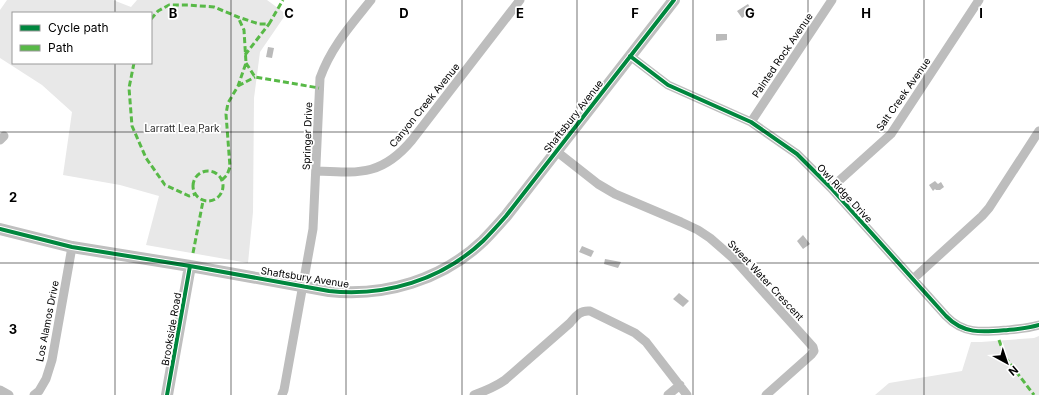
<svg xmlns="http://www.w3.org/2000/svg" width="1039" height="395" viewBox="0 0 1039 395" font-family="Inter,sans-serif">
<rect width="100%" height="100%" fill="#fff"/>
<!-- green -->
<path fill="#e8e8e8" fill-rule="evenodd" d="M 7,0 L 113,0 L 131,7 L 137,0 L 267,0 L 286,14 L 260,52 L 254,98 L 253,212 L 248,263 L 146,245 L 159,196 L 120,185 L 63,175 L 72,112 L 42,85 L 0,58 L 0,10 ZM 13,13 L 151,13 L 151,63 L 13,63 Z
M 1039,336 L 1039,395 L 875,395 L 889,383 L 962,371 L 971,342 L 981,342 L 1034,338 Z"/>
<!-- water -->
<path fill="#bababa" d="M 748,4 L 752,11 L 742,18 L 737,11 Z
M 716,34 L 727,34 L 727,40 L 716,41 Z
M 268,47 L 274,48 L 272,58 L 266,57 Z
M 935,181 L 938,184 L 941,182 L 944,187 L 940,190 L 936,190 L 935,189 L 933,191 L 929,185 Z
M 803,235 L 810,244 L 803,249 L 797,241 Z
M 582,246 L 594,251 L 591,257 L 579,252 Z
M 605,259 L 621,262 L 618,268 L 604,264 Z
M 679,293 L 689,301 L 683,307 L 673,299 Z"/>
<g fill="none" stroke-linecap="round" stroke-linejoin="round">
<!-- street -->
<path stroke="#bdbdbd" stroke-width="9" d="M 630,56 L 668,85 L 751,122 L 797,154 L 831,188 L 946,316 C 964,335 984,332 1008,330 C 1018,329 1029,328 1039,325
M 751,122 L 832,0
M 0,140 L 4,136
M 556,151 L 598,184 L 615,194 L 681,222 L 698,230 L 710,238 L 734,259 L 813,347 L 814,351 L 811,355 L 766,395
M 317,171 C 359,173 382,176 412,140 L 520,0
M 831,188 L 891,134 L 979,0
M 913,279 L 982,216 L 989,208 L 1039,131
M 0,390 L 9,395
M 34,395 L 39,391 L 46,379 L 52,360 L 72,247
M 282,395 L 284,390 L 313,229 L 320,78 C 331,47 351,25 371,0
M 474,395 C 485,391 495,387 505,380 L 570,323 C 576,316 580,310 590,311 L 635,333 L 646,342 L 687,395
M 668,395 L 680,385"/>
<!-- secondary -->
<path stroke="#bfbfbf" stroke-width="12" d="M 0,229 L 72,247 L 190,266 L 329,291 C 385,297 442,280 483,241 C 491,233 499,224 506,216 L 674,0
M 167,395 L 190,266"/>
<!-- quiet -->
<path stroke="#58b947" stroke-width="3" stroke-dasharray="6 3" stroke-linecap="butt" d="M 151,19 L 158,11 L 169,5 L 188,5 L 214,7 L 238,17 L 259,24 L 269,24 L 283,0
M 245,55 L 269,24
M 134,63 L 129,88 L 132,126 L 146,158 L 165,185 L 189,196 L 195,194
M 246,63 L 255,77 L 319,88
M 238,86 L 255,77
M193 186a15 15 0 1 1 30 0a15 15 0 1 1-30 0Z
M 222,180 L 227,175 L 230,167 L 226,114 L 228,103 L 238,86 L 246,63 L 244,30 L 238,17
M 193,253 L 203,201
M 999,340 L 1005,357 L 1034,395"/>
<defs>
<path id="cycleway" d="M 630,56 L 668,85 L 751,122 L 797,154 L 831,188 L 946,316 C 964,335 984,332 1008,330 C 1018,329 1029,328 1039,325
M 0,229 L 72,247 L 190,266 L 329,291 C 385,297 442,280 483,241 C 491,233 499,224 506,216 L 674,0
M 167,395 L 190,266"/>
</defs>
<!-- cycleway casing -->
<use href="#cycleway" stroke="#fff" stroke-width="6"/>
<!-- cycleway -->
<use href="#cycleway" stroke="#00873e" stroke-width="4"/>
</g>
<!-- grid -->
<path fill="none" stroke="#000" stroke-width="1" stroke-opacity="0.55" d="M 115,0 L 115,13M 231,0 L 231,395M 346,0 L 346,395M 462,0 L 462,395M 577,0 L 577,395M 693,0 L 693,395M 808,0 L 808,395M 924,0 L 924,395M 115,63 L 115,395M 0,132 L 1039,132M 0,263 L 1039,263"/>
<g text-anchor="middle" dominant-baseline="central" stroke-width="3.5" stroke-linejoin="round" paint-order="stroke">
<!-- street labels -->
<g font-size="10" fill="#000" stroke="#fff">
<text transform="translate(782 55) rotate(-56)">Painted Rock Avenue</text>
<text transform="translate(903 94) rotate(-55)">Salt Creek Avenue</text>
<text transform="translate(424 105) rotate(-51)">Canyon Creek Avenue</text>
<text transform="translate(573 116) rotate(-52)">Shaftsbury Avenue</text>
<text transform="translate(307 136) rotate(-88)">Springer Drive</text>
<text transform="translate(845 193) rotate(47)">Owl Ridge Drive</text>
<text transform="translate(305 277) rotate(9)">Shaftsbury Avenue</text>
<text transform="translate(766 280) rotate(47)">Sweet Water Crescent</text>
<text transform="translate(47 321) rotate(-79)">Los Alamos Drive</text>
<text transform="translate(171 329) rotate(-80)">Brookside Road</text>
</g>
<!-- park labels -->
<g font-size="10" fill="#2c2c2c" stroke="#fff">
<text x="182" y="128">Larratt Lea Park</text>
</g>
</g>
<g font-size="13" text-anchor="middle" font-weight="bold" fill="#000" stroke="#fff" stroke-width="3.5" stroke-linejoin="round" paint-order="stroke">
<text x="173" y="18">B</text>
<text x="289" y="18">C</text>
<text x="404" y="18">D</text>
<text x="520" y="18">E</text>
<text x="635" y="18">F</text>
<text x="750" y="18">G</text>
<text x="866" y="18">H</text>
<text x="981" y="18">I</text>
<text x="13" y="202">2</text>
<text x="13" y="334">3</text>
</g>
<!-- legend -->
<rect x="12" y="12" width="140" height="52" fill="#ffffff" stroke="#999999"/>
<rect x="20" y="25" width="20" height="6" fill="#00873e" stroke="#999999"/>
<text x="48" y="32" font-size="12" fill="#000000">Cycle path</text>
<rect x="20" y="45" width="20" height="6" fill="#58b947" stroke="#999999"/>
<text x="48" y="52" font-size="12" fill="#000000">Path</text>
<!-- north arrow -->
<g transform="translate(1007 363) rotate(140)" stroke="#ffffff" stroke-width="3" paint-order="stroke">
<path d="M0-3L7 15L0 10L-7 15Z" fill="#000000"/>
<text y="-6" font-size="11" font-weight="bold" text-anchor="middle" fill="#000000">N</text>
</g>
</svg>
